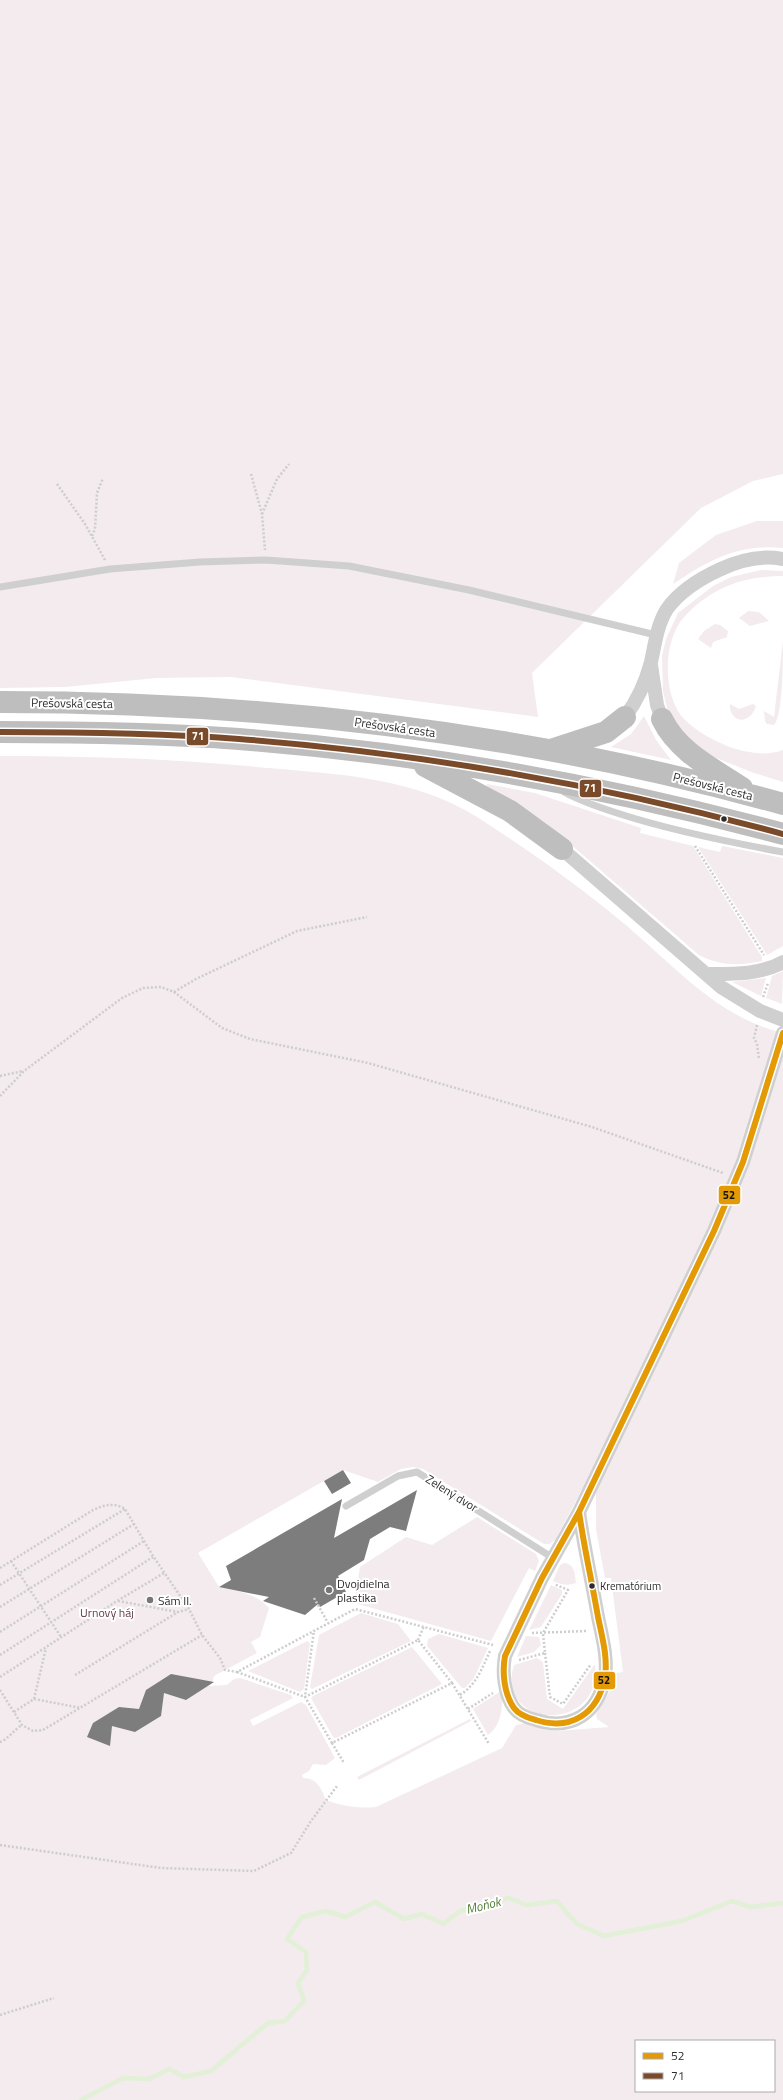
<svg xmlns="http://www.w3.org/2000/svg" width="783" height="2100" viewBox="0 0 783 2100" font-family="'Titillium Web',sans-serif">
<rect width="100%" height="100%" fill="#fff"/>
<!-- green -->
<path fill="#f3ebed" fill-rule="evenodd" d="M 0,0 L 783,0 L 783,474 L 753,481 L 701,508 L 532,673 L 538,717 L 231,677 L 156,678 L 65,687 L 0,688 Z
M 757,521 L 783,521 L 783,548 C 736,544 711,559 673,584 L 679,563 L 716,535 Z
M 761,570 L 783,571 L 783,576 C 744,576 712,587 685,616 C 662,640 662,697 685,720 C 696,731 713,740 727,746 C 743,752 766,757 783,750 L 783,782 L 754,773 L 706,754 L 690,744 L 668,712 L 663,691 L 662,656 L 666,639 L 678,613 L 713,586 L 731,577 Z
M 748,611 L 759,612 L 769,621 L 750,626 L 739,618 Z
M 715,624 L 720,625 L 728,631 L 727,637 L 713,642 L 711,648 L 698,639 L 704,631 Z
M 783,641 C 783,658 783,716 774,725 L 767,724 L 765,721 L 764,711 L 774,717 Z
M 730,704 L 739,709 L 753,704 L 756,706 C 750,726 729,723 730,704 Z
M 644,716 L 656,740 L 671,760 L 611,747 L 631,734 Z
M 0,756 C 90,756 179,759 268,768 C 339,774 415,778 477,817 C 527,849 576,884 621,921 C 672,963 716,1017 783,1033 L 783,2100 L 0,2100 ZM 413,1467 L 423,1469 L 544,1544 L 550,1544 L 555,1540 L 582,1490 L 596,1490 L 596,1529 L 605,1578 L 611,1578 L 623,1672 L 616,1673 L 614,1684 L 596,1714 L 597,1719 L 609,1727 L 557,1731 L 541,1729 L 525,1723 L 516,1725 L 502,1748 L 376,1807 C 359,1809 342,1806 326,1800 C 321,1788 317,1778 303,1778 L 302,1775 L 309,1771 L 313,1764 L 326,1765 L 335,1758 L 306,1705 L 301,1702 L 253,1726 L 250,1720 L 293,1698 L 291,1695 L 240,1678 L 234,1679 L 227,1685 L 208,1686 L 212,1683 L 214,1676 L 257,1653 L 251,1642 L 260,1637 L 269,1608 C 256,1594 237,1590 219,1587 L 198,1553 L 343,1470 L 378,1482 L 401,1469 ZM 636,2041 L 774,2041 L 774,2091 L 636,2091 Z
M 487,784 L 535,793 L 641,828 L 640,833 L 693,846 L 762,957 L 762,961 C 739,966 720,966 699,955 L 569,843 L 487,788 Z
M 722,846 L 783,858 L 783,946 L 767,955 L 698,847 L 720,852 Z
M 783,971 L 782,1004 L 766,998 L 772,976 Z
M 766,978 L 761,996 L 732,982 Z
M 477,1517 L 536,1554 L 539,1561 L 535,1571 L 529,1568 L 491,1641 L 354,1603 L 360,1567 L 406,1537 L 432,1545 Z
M 564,1563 C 575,1564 575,1574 576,1583 C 567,1586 562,1585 553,1581 L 560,1565 Z
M 551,1585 L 562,1590 L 562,1594 L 541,1627 L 529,1630 Z
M 361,1613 L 398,1624 L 411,1641 L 312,1689 L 310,1687 L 319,1635 Z
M 439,1634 L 488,1648 L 474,1678 L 465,1688 L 462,1688 L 427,1646 L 428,1639 Z
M 526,1636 L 539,1637 L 541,1645 L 534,1652 L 517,1657 Z
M 307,1641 L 310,1643 L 304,1689 L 300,1692 L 248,1671 Z
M 412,1647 L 442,1684 L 336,1738 L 333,1737 L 311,1698 L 313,1696 Z
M 537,1658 L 543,1662 L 547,1699 L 563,1709 L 595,1664 C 603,1735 494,1729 514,1665 Z
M 501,1691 C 504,1705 501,1727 488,1735 L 473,1709 Z
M 470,1719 L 471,1721 L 359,1780 L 357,1777 Z"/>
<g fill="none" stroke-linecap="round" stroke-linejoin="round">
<!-- stream -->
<path stroke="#e1f0d7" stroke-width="4.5" d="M 81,2100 L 123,2078 L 149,2079 L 169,2069 L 184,2077 L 211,2071 L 268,2023 L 285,2021 L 304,2001 L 298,1983 L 307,1970 L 306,1952 L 287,1939 L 302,1917 L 326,1911 L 345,1917 L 375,1902 L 404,1919 L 422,1914 L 443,1924 L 460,1911 L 509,1898 L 526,1905 L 557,1901 L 577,1924 L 604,1936 L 682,1921 L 732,1901 L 750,1907 L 783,1903"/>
</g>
<!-- building -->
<path fill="#7d7d7d" d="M 343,1470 L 351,1483 L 332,1494 L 324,1481 Z
M 417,1490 L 406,1531 L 390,1527 L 370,1539 L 364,1560 L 338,1576 L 346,1592 L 320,1607 L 318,1604 L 305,1615 L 263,1601 L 269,1597 L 219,1587 L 231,1580 L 226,1566 L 342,1499 L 334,1538 Z
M 171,1674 L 214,1682 L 186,1700 L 164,1693 L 161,1716 L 135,1732 L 112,1726 L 110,1746 L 87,1737 L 93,1723 L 119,1707 L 139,1709 L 146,1690 Z"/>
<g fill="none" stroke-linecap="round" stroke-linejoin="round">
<!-- path -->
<path stroke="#cdcdcd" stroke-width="2.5" stroke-dasharray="2 2" stroke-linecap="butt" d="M 251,474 L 262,514 L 265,550
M 57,484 L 85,524 L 105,560
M 262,514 L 277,479 L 289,464
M 92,536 L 95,529 L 97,493 L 103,478
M 695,846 L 764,955
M 174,992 L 196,979 L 297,931 L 367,917
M 763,997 L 768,983
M 757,1025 L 754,1038 L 757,1044 L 759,1059
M 0,1076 L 23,1071
M 0,1096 L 24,1071 L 122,998 L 143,988 L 161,987 L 174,992 L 222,1028 L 250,1039 L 368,1063 L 592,1127 L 723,1173
M 11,1561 L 61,1637
M 0,1568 L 93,1510 C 104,1505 114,1502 125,1509 L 153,1556 L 189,1609 L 202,1635 L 220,1658 L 225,1670 L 237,1672 L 355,1609 L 493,1645
M 0,1585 L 125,1509
M 314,1598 L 328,1623
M 118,1601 L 178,1612 L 189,1609
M 0,1607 L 134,1524
M 0,1632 L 144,1541
M 532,1633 L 587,1631
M 418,1640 L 424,1626
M 545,1653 L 550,1697 L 563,1704 L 591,1664
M 0,1655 L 153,1557
M 519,1660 L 545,1653 L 543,1633 L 568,1590 L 554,1584
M 237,1672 L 305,1697 L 418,1640 L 452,1683 L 332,1743 L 305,1697 L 314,1630
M 75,1675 L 178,1612
M 0,1677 L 117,1601 L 164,1573
M 452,1683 L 489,1744
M 0,1690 L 22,1725 L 33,1731 L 43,1730 L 202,1635
M 460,1695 C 477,1684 482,1668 490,1651
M 34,1699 L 81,1708
M 468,1709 L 493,1693
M 14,1712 L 34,1699 L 46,1648
M 0,1742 C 7,1740 15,1729 22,1725
M 332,1743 L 344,1763
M 0,1845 L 161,1868 L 254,1871 L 291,1853 L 311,1821 L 337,1786
M 0,2015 L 54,1998"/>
<!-- lane -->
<path stroke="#cfcfcf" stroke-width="7" d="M 0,587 L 110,569 L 200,562 L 266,560 L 349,566 L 469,590 L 656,635
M 564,792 C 582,802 601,808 620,814 C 673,831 728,842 783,852
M 346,1506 L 398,1476 L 417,1472 L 553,1558"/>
<!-- street -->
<path stroke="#cfcfcf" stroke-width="14" d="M 651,665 L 657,705 L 662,719
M 625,717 C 637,701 646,681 651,662 C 655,644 657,625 667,609 C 680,591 701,578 721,569 C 740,560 761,555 783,559
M 562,849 L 721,987 L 760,1011 L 783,1020
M 706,974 C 732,974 760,975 783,962
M 579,1512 C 584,1547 592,1582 598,1617 C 602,1636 608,1658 605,1677 C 598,1714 571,1731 536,1720 C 528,1718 519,1715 514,1708 C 504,1694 502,1672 505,1656 L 542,1578 L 579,1512 L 714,1231 L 743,1162 L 783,1033"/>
<!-- highway -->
<path stroke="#bebebe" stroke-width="22" d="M 0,702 C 263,702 529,733 783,804
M 662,719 C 678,752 712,768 742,788
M 0,732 C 80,732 159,733 239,739 C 423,753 605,786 783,834
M 551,750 L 606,732 L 625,717
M 425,766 L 510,811 L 562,849"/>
<defs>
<path id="bus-1" d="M 579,1512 C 584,1547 592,1582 598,1617 C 602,1636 608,1658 605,1677 C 598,1714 571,1731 536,1720 C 528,1718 519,1715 514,1708 C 504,1694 502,1672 505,1656 L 542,1578 L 579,1512 L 714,1231 L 743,1162 L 783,1033"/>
<path id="bus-2" d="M 0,732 C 80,732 159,733 239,739 C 423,753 605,786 783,834"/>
</defs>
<!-- bus-1 casing -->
<use href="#bus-1" stroke="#fff" stroke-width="9"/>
<!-- bus-2 casing -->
<use href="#bus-2" stroke="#fff" stroke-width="9"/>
<!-- bus-1 -->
<use href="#bus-1" stroke="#e39a04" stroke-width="6"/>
<!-- bus-2 -->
<use href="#bus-2" stroke="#7a4b2a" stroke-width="6"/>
</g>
<!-- markers -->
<g fill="#2c2c2c" stroke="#fff" stroke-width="1.5">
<circle cx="724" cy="819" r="3.5"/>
<circle cx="592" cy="1586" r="3.5"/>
</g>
<g fill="#767676" stroke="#fff" stroke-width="1.5">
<circle cx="329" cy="1590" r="4"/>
<circle cx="150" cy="1600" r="4"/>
</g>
<g text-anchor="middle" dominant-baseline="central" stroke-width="4" stroke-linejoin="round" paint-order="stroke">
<!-- bus labels -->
<g font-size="11" fill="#2c2c2c" stroke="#fff" text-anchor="start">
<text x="600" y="1586">Krematórium</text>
</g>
<!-- street labels -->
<g font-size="12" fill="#2c2c2c" stroke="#fff">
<text transform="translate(72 703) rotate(1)">Prešovská cesta</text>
<text transform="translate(395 727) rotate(8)">Prešovská cesta</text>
<text transform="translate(713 786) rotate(14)">Prešovská cesta</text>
<text transform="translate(452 1493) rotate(32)">Zelený dvor</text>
</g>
<!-- poi labels -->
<g font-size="12" fill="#2c2c2c" stroke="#fff" text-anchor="start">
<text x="337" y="1583">Dvojdielna<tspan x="337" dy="14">plastika</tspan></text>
<text x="158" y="1600">Sám II.</text>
</g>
<!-- park labels -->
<g font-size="12" fill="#653c47" stroke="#fff">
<text x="107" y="1612">Urnový háj</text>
</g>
<!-- water labels -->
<g font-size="13" font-style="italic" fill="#557e3a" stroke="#fff">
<text transform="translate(483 1905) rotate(-14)">Moňok</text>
</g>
</g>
<g stroke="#fff" stroke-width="1.5">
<rect x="186" y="727" width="23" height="19" rx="4" fill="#7a4b2a"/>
<rect x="579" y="779" width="23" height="19" rx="4" fill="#7a4b2a"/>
<rect x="718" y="1185" width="23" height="20" rx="4" fill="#e39a04"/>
<rect x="593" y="1671" width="23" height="19" rx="4" fill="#e39a04"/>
</g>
<g font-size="11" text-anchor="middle" font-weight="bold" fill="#fff">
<text x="198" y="740">71</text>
<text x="590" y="792">71</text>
</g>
<g font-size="11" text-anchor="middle" font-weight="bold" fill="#111">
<text x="729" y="1199">52</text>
<text x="604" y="1684">52</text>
</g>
<!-- legend -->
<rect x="635" y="2040" width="140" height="52" fill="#ffffff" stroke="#ababab"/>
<rect x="643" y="2053" width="20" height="6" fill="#e39a04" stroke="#ababab"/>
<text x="671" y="2060" font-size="12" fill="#2c2c2c">52</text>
<rect x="643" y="2073" width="20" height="6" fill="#7a4b2a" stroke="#ababab"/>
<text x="671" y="2080" font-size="12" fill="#2c2c2c">71</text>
</svg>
